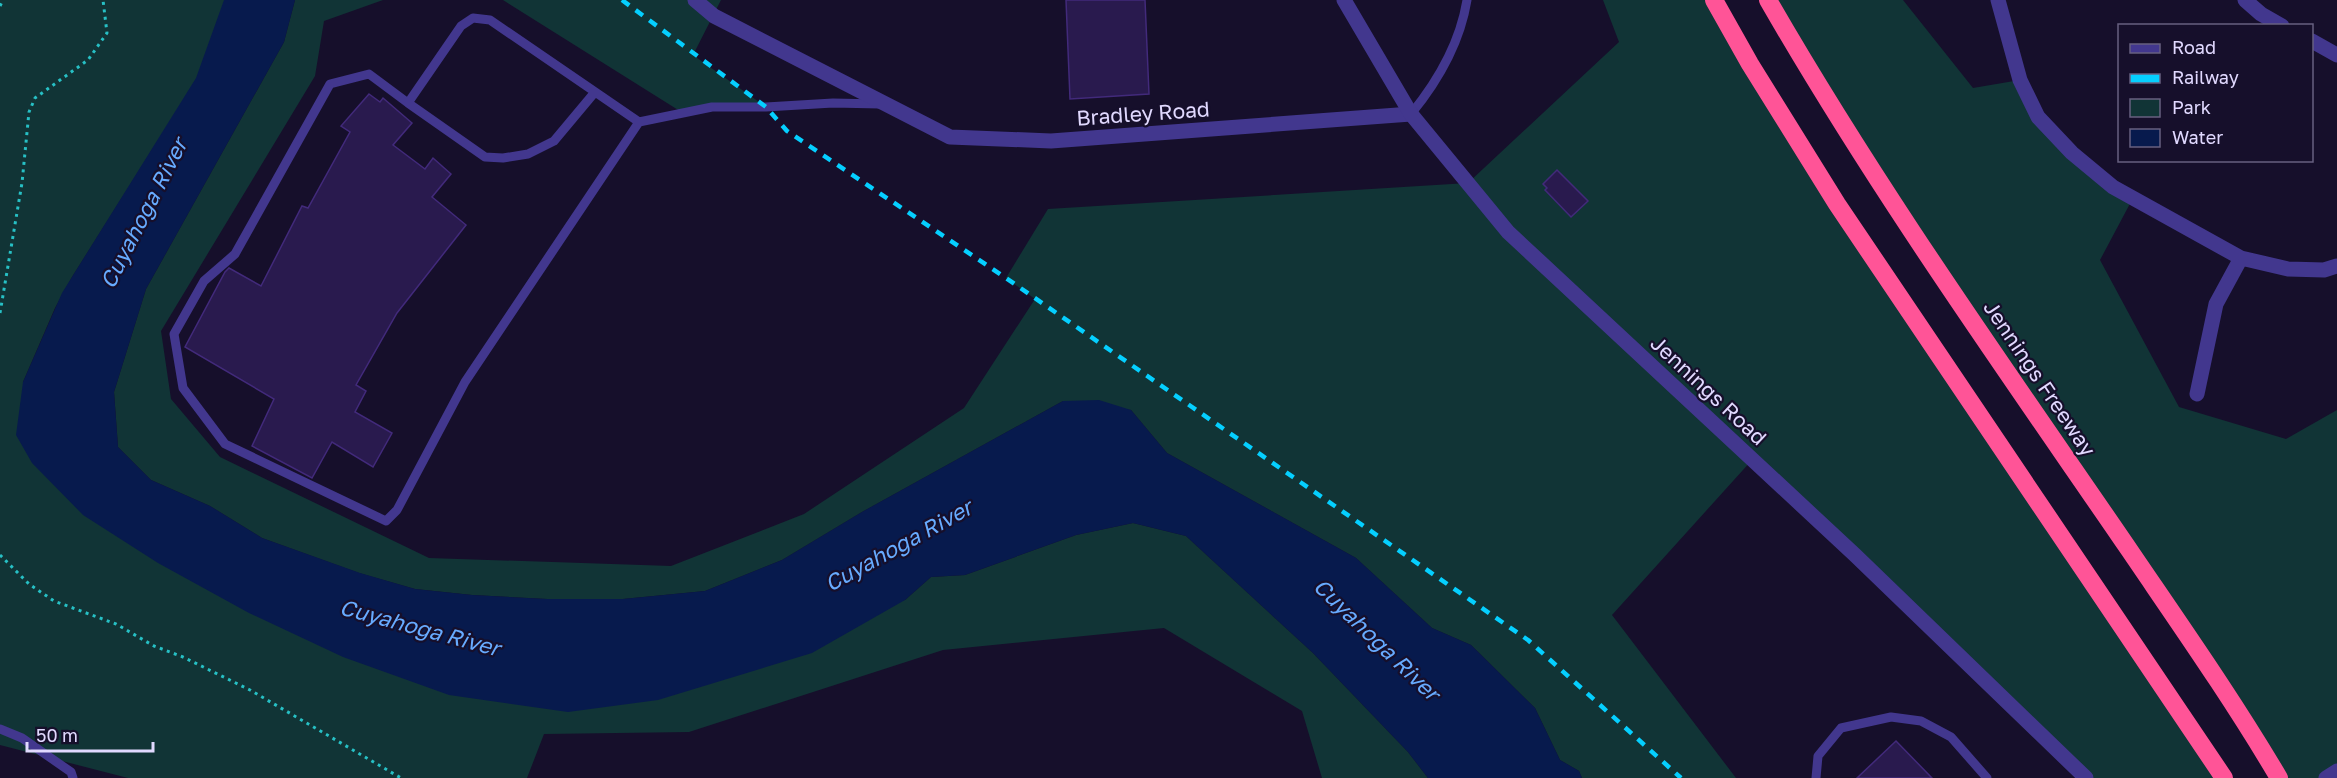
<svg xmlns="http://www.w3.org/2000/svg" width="2337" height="778" viewBox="0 0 2337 778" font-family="'Golos Text',sans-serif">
<rect width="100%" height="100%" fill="#160f2b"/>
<!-- green -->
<path fill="#113436" d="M 0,0 L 228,0 L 199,90 L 157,142 L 72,277 L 55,308 L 23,382 L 295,631 L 905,600 L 931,577 L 965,575 L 1076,535 L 1133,523 L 1186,536 L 1313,653 L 1408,752 L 1428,778 L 1322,778 L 1302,711 L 1164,628 L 943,650 L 689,732 L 544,734 L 527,778 L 128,778 L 0,745 Z
M 295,0 L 383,0 L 324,21 L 315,76 L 161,331 L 171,399 L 220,457 L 429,558 L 671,566 L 804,514 L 964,408 L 1035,299 L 1006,278 L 1048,209 L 1468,183 L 1619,42 L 1603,0 L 1714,0 L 1750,64 L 2224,778 L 2086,778 L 1752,460 L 1612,615 L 1736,778 L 1582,778 L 1579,771 L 1560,760 L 1535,708 L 1471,645 L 1432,628 L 1356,558 L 1167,453 L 1131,410 L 1063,401 L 862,512 L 782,560 L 705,591 L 623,599 L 547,599 L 472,595 L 415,589 L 359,573 L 262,538 L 210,506 L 151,480 L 118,447 L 114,392 L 146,289 L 284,42 Z
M 503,0 L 721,0 L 693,55 L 766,107 L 683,113 Z
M 1768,0 L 1903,0 L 1973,88 L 2020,80 L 2038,117 L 2133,198 L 2100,260 L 2179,407 L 2286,439 L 2337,410 L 2337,771 L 2326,778 L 2279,778 Z"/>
<!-- water -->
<path fill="#071a4d" d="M 224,0 L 295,0 L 284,42 L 146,289 L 114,392 L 118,447 L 151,480 L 210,506 L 262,538 L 360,573 L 415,589 L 472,595 L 547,599 L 623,599 L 705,591 L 782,560 L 862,512 L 1063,401 L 1099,400 L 1131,410 L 1167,453 L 1356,558 L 1432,628 L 1471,645 L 1535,708 L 1560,760 L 1579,771 L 1582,778 L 1428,778 L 1408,752 L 1313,653 L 1186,536 L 1133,523 L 1076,535 L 965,575 L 931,577 L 905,600 L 812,653 L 658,700 L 568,712 L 449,695 L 343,657 L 249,613 L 158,563 L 83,515 L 32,463 L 16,435 L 23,382 L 62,293 L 196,78 Z"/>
<!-- building -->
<path fill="#291a4e" stroke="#422a7b" stroke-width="1.5" d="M 1066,0 L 1145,0 L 1149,94 L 1070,99 Z
M 369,94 L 380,102 L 383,98 L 412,123 L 393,145 L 425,169 L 433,158 L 451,174 L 432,197 L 466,225 L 397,313 L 356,385 L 366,391 L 355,412 L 392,433 L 373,467 L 332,442 L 312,478 L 252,446 L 274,399 L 185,347 L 225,272 L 229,268 L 261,286 L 302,206 L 308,208 L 350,132 L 341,126 Z
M 1557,170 L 1588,201 L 1571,217 L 1545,190 L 1547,188 L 1543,184 Z
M 1896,741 L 1932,778 L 1857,778 Z"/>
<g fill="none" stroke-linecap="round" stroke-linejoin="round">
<!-- path -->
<path stroke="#27c0c5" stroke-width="3" stroke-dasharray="3 4.5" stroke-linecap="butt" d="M 0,6 L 3,0
M 0,313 L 22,183 L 29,112 L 35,98 L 88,60 L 107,33 L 103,0
M 0,555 L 29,584 L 54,601 L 116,624 L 154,646 L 183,657 L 250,690 L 401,778"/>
<!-- service -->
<path stroke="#42378e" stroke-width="9" d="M 408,103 L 485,157 L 503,158 L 528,154 L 554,141 L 595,92
M 1411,114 C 1438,81 1460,43 1467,0
M 639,122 L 490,20 L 473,18 L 461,26 L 408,103 L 369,74 L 330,84 L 235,254 L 204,281 L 174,334 L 183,388 L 225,444 L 386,521 L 397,510 L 465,382 L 639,122 L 712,107 L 766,107 L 833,103 L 880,104
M 0,729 L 22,738 L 71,772 L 73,778
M 1816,778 L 1818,756 L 1841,728 L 1891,717 L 1921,721 L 1951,737 L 1987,778"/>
<!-- minor -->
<path stroke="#42378e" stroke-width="15" d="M 695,0 L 714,16 L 950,137 L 1051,141 L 1411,114
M 1998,0 L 2020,80 L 2038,117 L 2072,153 L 2113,187 L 2241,258 L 2288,269 L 2324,270 L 2337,266
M 2245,0 L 2261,14 L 2282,26
M 2312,41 L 2337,55
M 2197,394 L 2216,304 L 2241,258
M 2326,778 L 2337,771"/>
<!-- tertiary -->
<path stroke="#42378e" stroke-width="15" d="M 1344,0 L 1411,114 L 1508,232 L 1855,555 L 2086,778"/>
<!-- motorway -->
<path stroke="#ff5497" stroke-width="18" d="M 1714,0 L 1750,64 L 1837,204 L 2224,778
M 1768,0 C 1878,191 2006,370 2130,551 C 2181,626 2233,700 2279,778"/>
<!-- rail -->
<path stroke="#05cfff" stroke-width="4.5" stroke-dasharray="9 8" stroke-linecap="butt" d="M 622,0 L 766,107 L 787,131 L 1006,278 L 1528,640 L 1681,778"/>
</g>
<g text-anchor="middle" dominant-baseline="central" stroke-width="4.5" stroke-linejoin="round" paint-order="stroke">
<!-- street labels -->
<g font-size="21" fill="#e1d9ff" stroke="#160f2b">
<text transform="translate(1143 113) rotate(-4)">Bradley Road</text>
<text transform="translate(2040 378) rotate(56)">Jennings Freeway</text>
<text transform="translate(1709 390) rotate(43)">Jennings Road</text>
</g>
<!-- water labels -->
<g font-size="22" font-style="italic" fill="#67abff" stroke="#160f2b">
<text transform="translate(143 213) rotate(-63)">Cuyahoga River</text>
<text transform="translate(898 545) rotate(-29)">Cuyahoga River</text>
<text transform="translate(420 627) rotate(15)">Cuyahoga River</text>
<text transform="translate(1377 639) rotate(44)">Cuyahoga River</text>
</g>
</g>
<!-- legend -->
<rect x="2118" y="24" width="195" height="138" fill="#160f2b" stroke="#676080" stroke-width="1.5"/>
<rect x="2130" y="44" width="30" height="9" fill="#42378e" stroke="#676080" stroke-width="1.5"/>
<text x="2172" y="54" font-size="18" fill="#e1d9ff">Road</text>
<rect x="2130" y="74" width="30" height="9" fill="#05cfff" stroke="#676080" stroke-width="1.5"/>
<text x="2172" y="84" font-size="18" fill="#e1d9ff">Railway</text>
<rect x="2130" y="99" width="30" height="18" fill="#113436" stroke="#676080" stroke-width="1.5"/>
<text x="2172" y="114" font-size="18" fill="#e1d9ff">Park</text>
<rect x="2130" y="129" width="30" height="18" fill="#071a4d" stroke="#676080" stroke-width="1.5"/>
<text x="2172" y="144" font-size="18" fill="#e1d9ff">Water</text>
<!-- scale -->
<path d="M27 742v9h126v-9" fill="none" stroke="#e1d9ff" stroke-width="3"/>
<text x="36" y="742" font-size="18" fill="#e1d9ff" stroke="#160f2b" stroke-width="4.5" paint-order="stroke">50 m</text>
</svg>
